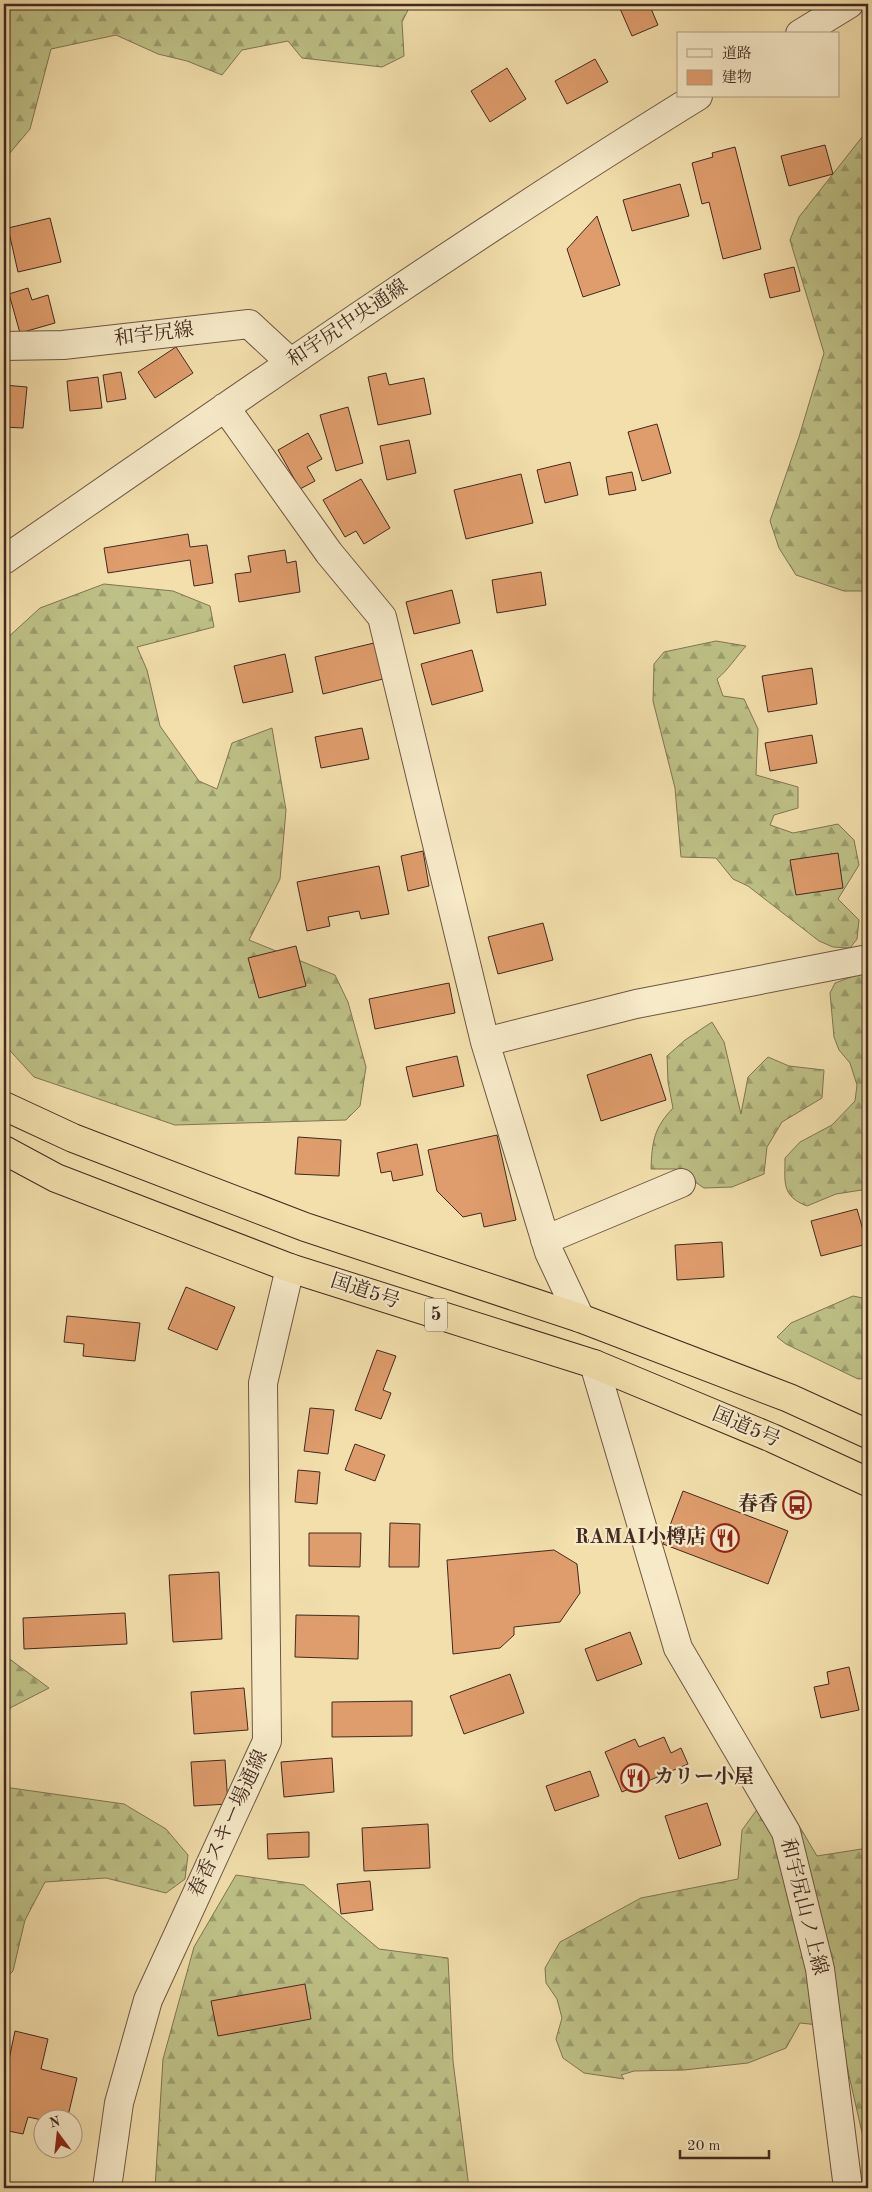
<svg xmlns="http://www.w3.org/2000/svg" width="872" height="2192" viewBox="0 0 872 2192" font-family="'Old Standard TT','Noto Serif JP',serif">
<defs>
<pattern id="forest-firs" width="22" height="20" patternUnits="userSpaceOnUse" patternTransform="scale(1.25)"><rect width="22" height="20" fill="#bec187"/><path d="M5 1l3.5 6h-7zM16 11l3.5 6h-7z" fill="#9c9d6e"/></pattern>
</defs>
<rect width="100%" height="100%" fill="#f2dfac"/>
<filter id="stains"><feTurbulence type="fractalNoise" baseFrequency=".004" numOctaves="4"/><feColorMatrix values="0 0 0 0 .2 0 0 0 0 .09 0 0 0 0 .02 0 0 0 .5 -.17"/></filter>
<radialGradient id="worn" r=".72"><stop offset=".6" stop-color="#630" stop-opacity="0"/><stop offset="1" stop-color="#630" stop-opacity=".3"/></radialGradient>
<!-- forest -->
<path fill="url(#forest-firs)" stroke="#807554" d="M 4,4 L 411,4 L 402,22 L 404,56 L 382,67 L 302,58 L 288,41 L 242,50 L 222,75 L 187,61 L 158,54 L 116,35 L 51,49 L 30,129 L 4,160 Z
M 868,131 L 868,591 L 844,591 L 796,575 L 779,548 L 770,521 L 799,437 L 824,353 L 790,240 L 799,217 L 866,132 Z
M 104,584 L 173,591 L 210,606 L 214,627 L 137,647 L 147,670 L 160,726 L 199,781 L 217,789 L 232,743 L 272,728 L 286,810 L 280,879 L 249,940 L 335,975 L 348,1002 L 366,1067 L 360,1106 L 346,1120 L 175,1125 L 34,1077 L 4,1044 L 4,641 L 40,608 Z
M 716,641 L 746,646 C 736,657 729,669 717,679 L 723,696 L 744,699 L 758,729 L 756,775 L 798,787 L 798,808 L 774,815 L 770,825 L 793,833 L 838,824 L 854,840 L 859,865 L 838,899 L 859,920 L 857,939 L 850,948 L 833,947 L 819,941 L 748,886 L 733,879 L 716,858 L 681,857 L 675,788 L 653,701 L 654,664 L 664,652 Z
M 867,971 L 868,1189 L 836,1194 L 807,1206 C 781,1196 785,1182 785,1158 L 800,1142 L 832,1125 L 855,1101 L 857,1085 L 850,1063 L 839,1050 L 834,1037 L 830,993 L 835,983 Z
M 712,1022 L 724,1042 L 741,1114 L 748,1077 L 768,1057 L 789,1066 L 824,1070 L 822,1098 L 782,1122 L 767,1147 L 764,1174 L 732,1187 L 704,1188 L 676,1169 L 651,1169 C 652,1141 654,1128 673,1108 L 668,1082 L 667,1056 L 685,1040 Z
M 853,1296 L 868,1299 L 868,1378 L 858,1379 L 786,1344 L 777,1337 L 791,1323 Z
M 4,1655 L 49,1688 L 10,1708 L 4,1742 Z
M 775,1785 L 817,1856 L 868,1848 L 868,2159 L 838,2027 L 800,2023 L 786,2048 L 748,2063 L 684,2070 L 634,2071 L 621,2075 L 624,2079 L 584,2073 L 563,2058 L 556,2039 L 562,2018 L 557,1999 L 546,1983 L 545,1968 L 560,1942 L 641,1898 L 738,1879 L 742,1830 Z
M 4,1787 L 124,1804 L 166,1829 L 188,1855 L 185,1879 L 166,1893 L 106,1878 L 45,1882 L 25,1920 L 13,1971 L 4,1980 Z
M 236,1875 L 304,1885 L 379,1949 L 448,1958 L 453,2061 L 469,2188 L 155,2188 L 163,2059 L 194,1947 Z"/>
<!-- building -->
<path fill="#df9c6c" stroke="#432920" d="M 618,4 L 649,4 L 658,25 L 632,36 Z
M 595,59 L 608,82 L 567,104 L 555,81 Z
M 507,68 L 526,99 L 490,122 L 471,91 Z
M 825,145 L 833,174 L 789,186 L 781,156 Z
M 735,147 L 761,249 L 723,259 L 709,202 L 702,204 L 692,163 L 713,157 L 712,153 Z
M 680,184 L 689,216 L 632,231 L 623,200 Z
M 597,216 L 620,285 L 583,297 L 567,249 Z
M 50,218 L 61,262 L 18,272 L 8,228 Z
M 794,267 L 800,291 L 770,298 L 764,274 Z
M 28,288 L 32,300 L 48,295 L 55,323 L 20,333 L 9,294 Z
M 176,347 L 193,373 L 155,398 L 138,372 Z
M 121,372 L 126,399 L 107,402 L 103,375 Z
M 386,373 L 389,385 L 424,378 L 431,414 L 378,425 L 368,377 Z
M 98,377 L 102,408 L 70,411 L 67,381 Z
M 4,385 L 27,387 L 23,428 L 4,427 Z
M 348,407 L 363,463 L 336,471 L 320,415 Z
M 657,424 L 671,473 L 642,481 L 628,432 Z
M 308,433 L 322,459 L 307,467 L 315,481 L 300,489 L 278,450 Z
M 409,440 L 416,473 L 387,480 L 380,446 Z
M 570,462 L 578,495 L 545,503 L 537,470 Z
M 632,472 L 636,490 L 609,495 L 606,477 Z
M 521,474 L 533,523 L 466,539 L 454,490 Z
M 361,479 L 390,528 L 364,544 L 356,531 L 345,537 L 323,500 Z
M 188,534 L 190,547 L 207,545 L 213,583 L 194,586 L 190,560 L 108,573 L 104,548 Z
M 285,550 L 287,563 L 296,561 L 300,592 L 239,602 L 235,574 L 251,572 L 248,556 Z
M 541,572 L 546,605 L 497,613 L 492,580 Z
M 452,590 L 460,623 L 414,634 L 406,602 Z
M 374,643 L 383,679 L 323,694 L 315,657 Z
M 472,650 L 483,691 L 432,705 L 421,664 Z
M 285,654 L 293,692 L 243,703 L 234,666 Z
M 812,668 L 817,704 L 768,712 L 762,676 Z
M 362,728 L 369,759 L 321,768 L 315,737 Z
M 812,735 L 817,763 L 770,771 L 765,743 Z
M 423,851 L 429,886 L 408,891 L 401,856 Z
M 838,853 L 843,888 L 796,895 L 790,860 Z
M 379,866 L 389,914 L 361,919 L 359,911 L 328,917 L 330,926 L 307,931 L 297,882 Z
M 543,923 L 553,960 L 498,974 L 488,937 Z
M 296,946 L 306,986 L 259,998 L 248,958 Z
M 449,983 L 455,1013 L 375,1029 L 369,999 Z
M 651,1054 L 666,1100 L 601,1121 L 587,1075 Z
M 457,1056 L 464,1086 L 413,1097 L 406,1067 Z
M 497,1135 L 516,1220 L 484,1227 L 481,1213 L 463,1217 L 437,1191 L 428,1150 Z
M 298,1137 L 341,1140 L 339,1176 L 295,1174 Z
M 417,1144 L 423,1175 L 393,1181 L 391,1171 L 381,1173 L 377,1153 Z
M 857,1209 L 867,1244 L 821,1256 L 811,1221 Z
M 722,1242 L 724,1277 L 677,1280 L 675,1245 Z
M 186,1287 L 235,1307 L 217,1350 L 168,1329 Z
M 67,1316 L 140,1323 L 135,1361 L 83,1356 L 84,1344 L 64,1342 Z
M 377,1350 L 396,1356 L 383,1390 L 391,1393 L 381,1419 L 355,1410 Z
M 310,1408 L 334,1410 L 328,1454 L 304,1451 Z
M 355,1444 L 385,1455 L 375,1481 L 345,1470 Z
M 298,1470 L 320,1472 L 317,1504 L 295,1502 Z
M 683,1491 L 788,1531 L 768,1584 L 663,1544 Z
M 390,1523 L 420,1524 L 419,1567 L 389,1567 Z
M 309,1533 L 361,1533 L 360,1567 L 309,1566 Z
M 554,1550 L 577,1564 L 580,1593 L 560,1622 L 514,1627 L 514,1635 L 500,1648 L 453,1654 L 447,1560 Z
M 219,1572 L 222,1639 L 173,1642 L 169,1575 Z
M 125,1613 L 127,1644 L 24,1649 L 23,1618 Z
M 296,1615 L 359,1616 L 358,1659 L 295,1657 Z
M 630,1632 L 642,1664 L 597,1681 L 585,1649 Z
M 849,1667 L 859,1710 L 821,1718 L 814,1687 L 829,1684 L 827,1672 Z
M 510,1674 L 524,1713 L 464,1734 L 450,1696 Z
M 244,1688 L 248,1730 L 194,1734 L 191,1692 Z
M 412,1701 L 412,1736 L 332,1737 L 332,1702 Z
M 664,1737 L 671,1753 L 681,1748 L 688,1764 L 622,1792 L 605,1752 L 635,1739 L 639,1747 Z
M 332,1758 L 334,1792 L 284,1797 L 281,1762 Z
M 225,1760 L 228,1804 L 194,1806 L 191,1762 Z
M 590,1771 L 599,1796 L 555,1811 L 546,1786 Z
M 707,1803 L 721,1845 L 679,1859 L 665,1816 Z
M 428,1824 L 430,1868 L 364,1871 L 362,1828 Z
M 309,1832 L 309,1857 L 268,1859 L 267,1834 Z
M 370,1881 L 373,1910 L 341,1914 L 337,1884 Z
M 305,1984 L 311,2019 L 218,2036 L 211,2001 Z
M 15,2031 L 48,2039 L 41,2069 L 77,2078 L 67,2120 L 42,2120 L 28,2117 L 23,2134 L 4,2130 L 4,2063 L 8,2064 Z"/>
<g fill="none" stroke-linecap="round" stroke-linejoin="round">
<defs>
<path id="minor" d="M 800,34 L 849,4
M 4,346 L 63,345 L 249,324 L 290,362
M 225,407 L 329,553 L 382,617 L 485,1042 L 549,1252 L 580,1318
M 4,560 C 233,402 461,242 698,96
M 485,1042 L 636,1004 L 868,959
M 545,1240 L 681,1183
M 594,1364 L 678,1648 L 786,1832 L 820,1969 L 848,2188
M 107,2188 L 119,2103 L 148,2000 L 267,1741 L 263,1383 L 290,1268"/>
<path id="highway" d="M 4,1106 L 73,1138 L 305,1227 L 580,1318 L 789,1398 L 868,1434
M 4,1150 L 56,1178 L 290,1268 L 594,1364 L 772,1438 L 868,1482"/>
</defs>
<!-- minor casing -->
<use href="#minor" stroke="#6f5643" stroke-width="30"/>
<!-- highway casing -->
<use href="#highway" stroke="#432920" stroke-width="30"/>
<!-- minor -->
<use href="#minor" stroke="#f7eac9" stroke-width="28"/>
<!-- highway -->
<use href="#highway" stroke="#f2dfac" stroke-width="28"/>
</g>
<!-- icons -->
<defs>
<symbol id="bus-ring" viewBox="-11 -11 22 22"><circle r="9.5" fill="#f7eac9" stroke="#8f2418" stroke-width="1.5"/><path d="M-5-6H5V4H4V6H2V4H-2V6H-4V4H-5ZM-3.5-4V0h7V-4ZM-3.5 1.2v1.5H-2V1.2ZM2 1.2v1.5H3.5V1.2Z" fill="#8f2418"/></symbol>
<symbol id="restaurant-ring" viewBox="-11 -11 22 22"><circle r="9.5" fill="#f7eac9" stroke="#8f2418" stroke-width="1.5"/><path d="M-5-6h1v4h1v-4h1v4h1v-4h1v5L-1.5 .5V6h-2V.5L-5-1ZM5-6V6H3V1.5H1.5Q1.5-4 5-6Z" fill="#8f2418"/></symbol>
</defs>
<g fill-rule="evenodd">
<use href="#bus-ring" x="781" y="1489" width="32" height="32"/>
<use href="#restaurant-ring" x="709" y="1522" width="32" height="32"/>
<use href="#restaurant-ring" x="619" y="1762" width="32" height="32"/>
</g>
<g text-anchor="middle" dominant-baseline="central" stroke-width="4.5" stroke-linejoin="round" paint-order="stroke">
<!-- shield labels -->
<rect fill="#f7eac9" stroke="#796353" stroke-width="1" x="425" y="1298.5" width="22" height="33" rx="4"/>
<g font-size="19" font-weight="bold" fill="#432920">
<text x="436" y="1315">5</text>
</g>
<!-- street labels -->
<g font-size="20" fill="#432920" stroke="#f7eac9">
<text transform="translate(348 324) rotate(-34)">和宇尻中央通線</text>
<text transform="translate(154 335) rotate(-7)">和宇尻線</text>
<text transform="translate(365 1292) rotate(18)">国道5号</text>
<text transform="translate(746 1428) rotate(23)">国道5号</text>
<text transform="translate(229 1824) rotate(-65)">春香スキー場通線</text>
<text transform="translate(803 1907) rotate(76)">和宇尻山ノ上線</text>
</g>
<!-- poi labels -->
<g font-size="20" font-weight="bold" fill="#432920" stroke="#f7eac9" text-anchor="end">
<text x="778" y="1505">春香</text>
<text x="706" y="1538">RAMAI小樽店</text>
<text x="654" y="1778" text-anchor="start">カリー小屋</text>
</g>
</g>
<!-- margin -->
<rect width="872" height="2192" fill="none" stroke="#f2dfac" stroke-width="20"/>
<rect x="5" y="5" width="862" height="2182" fill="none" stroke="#432920" stroke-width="2.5"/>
<rect x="10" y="10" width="852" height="2172" fill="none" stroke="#432920"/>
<!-- legend -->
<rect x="677" y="32" width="162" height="65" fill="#f7eac9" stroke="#af9d85"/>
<rect x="687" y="49" width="25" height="8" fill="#f7eac9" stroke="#af9d85"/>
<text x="722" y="58" font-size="15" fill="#432920">道路</text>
<rect x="687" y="70" width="25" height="15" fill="#df9c6c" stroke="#af9d85"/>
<text x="722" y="82" font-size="15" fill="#432920">建物</text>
<!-- north arrow -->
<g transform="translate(58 2134) rotate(345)"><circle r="24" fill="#f7eac9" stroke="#af9d85"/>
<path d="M0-4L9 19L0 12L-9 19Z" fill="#8f2418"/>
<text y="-8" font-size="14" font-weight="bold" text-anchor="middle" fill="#432920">N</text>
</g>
<!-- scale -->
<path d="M680 2150v8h89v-8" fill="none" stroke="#432920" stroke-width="2.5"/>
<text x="687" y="2150" font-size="15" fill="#432920" stroke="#f7eac9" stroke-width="4" paint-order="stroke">20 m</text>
<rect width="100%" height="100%" filter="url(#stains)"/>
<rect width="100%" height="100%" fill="url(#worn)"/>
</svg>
